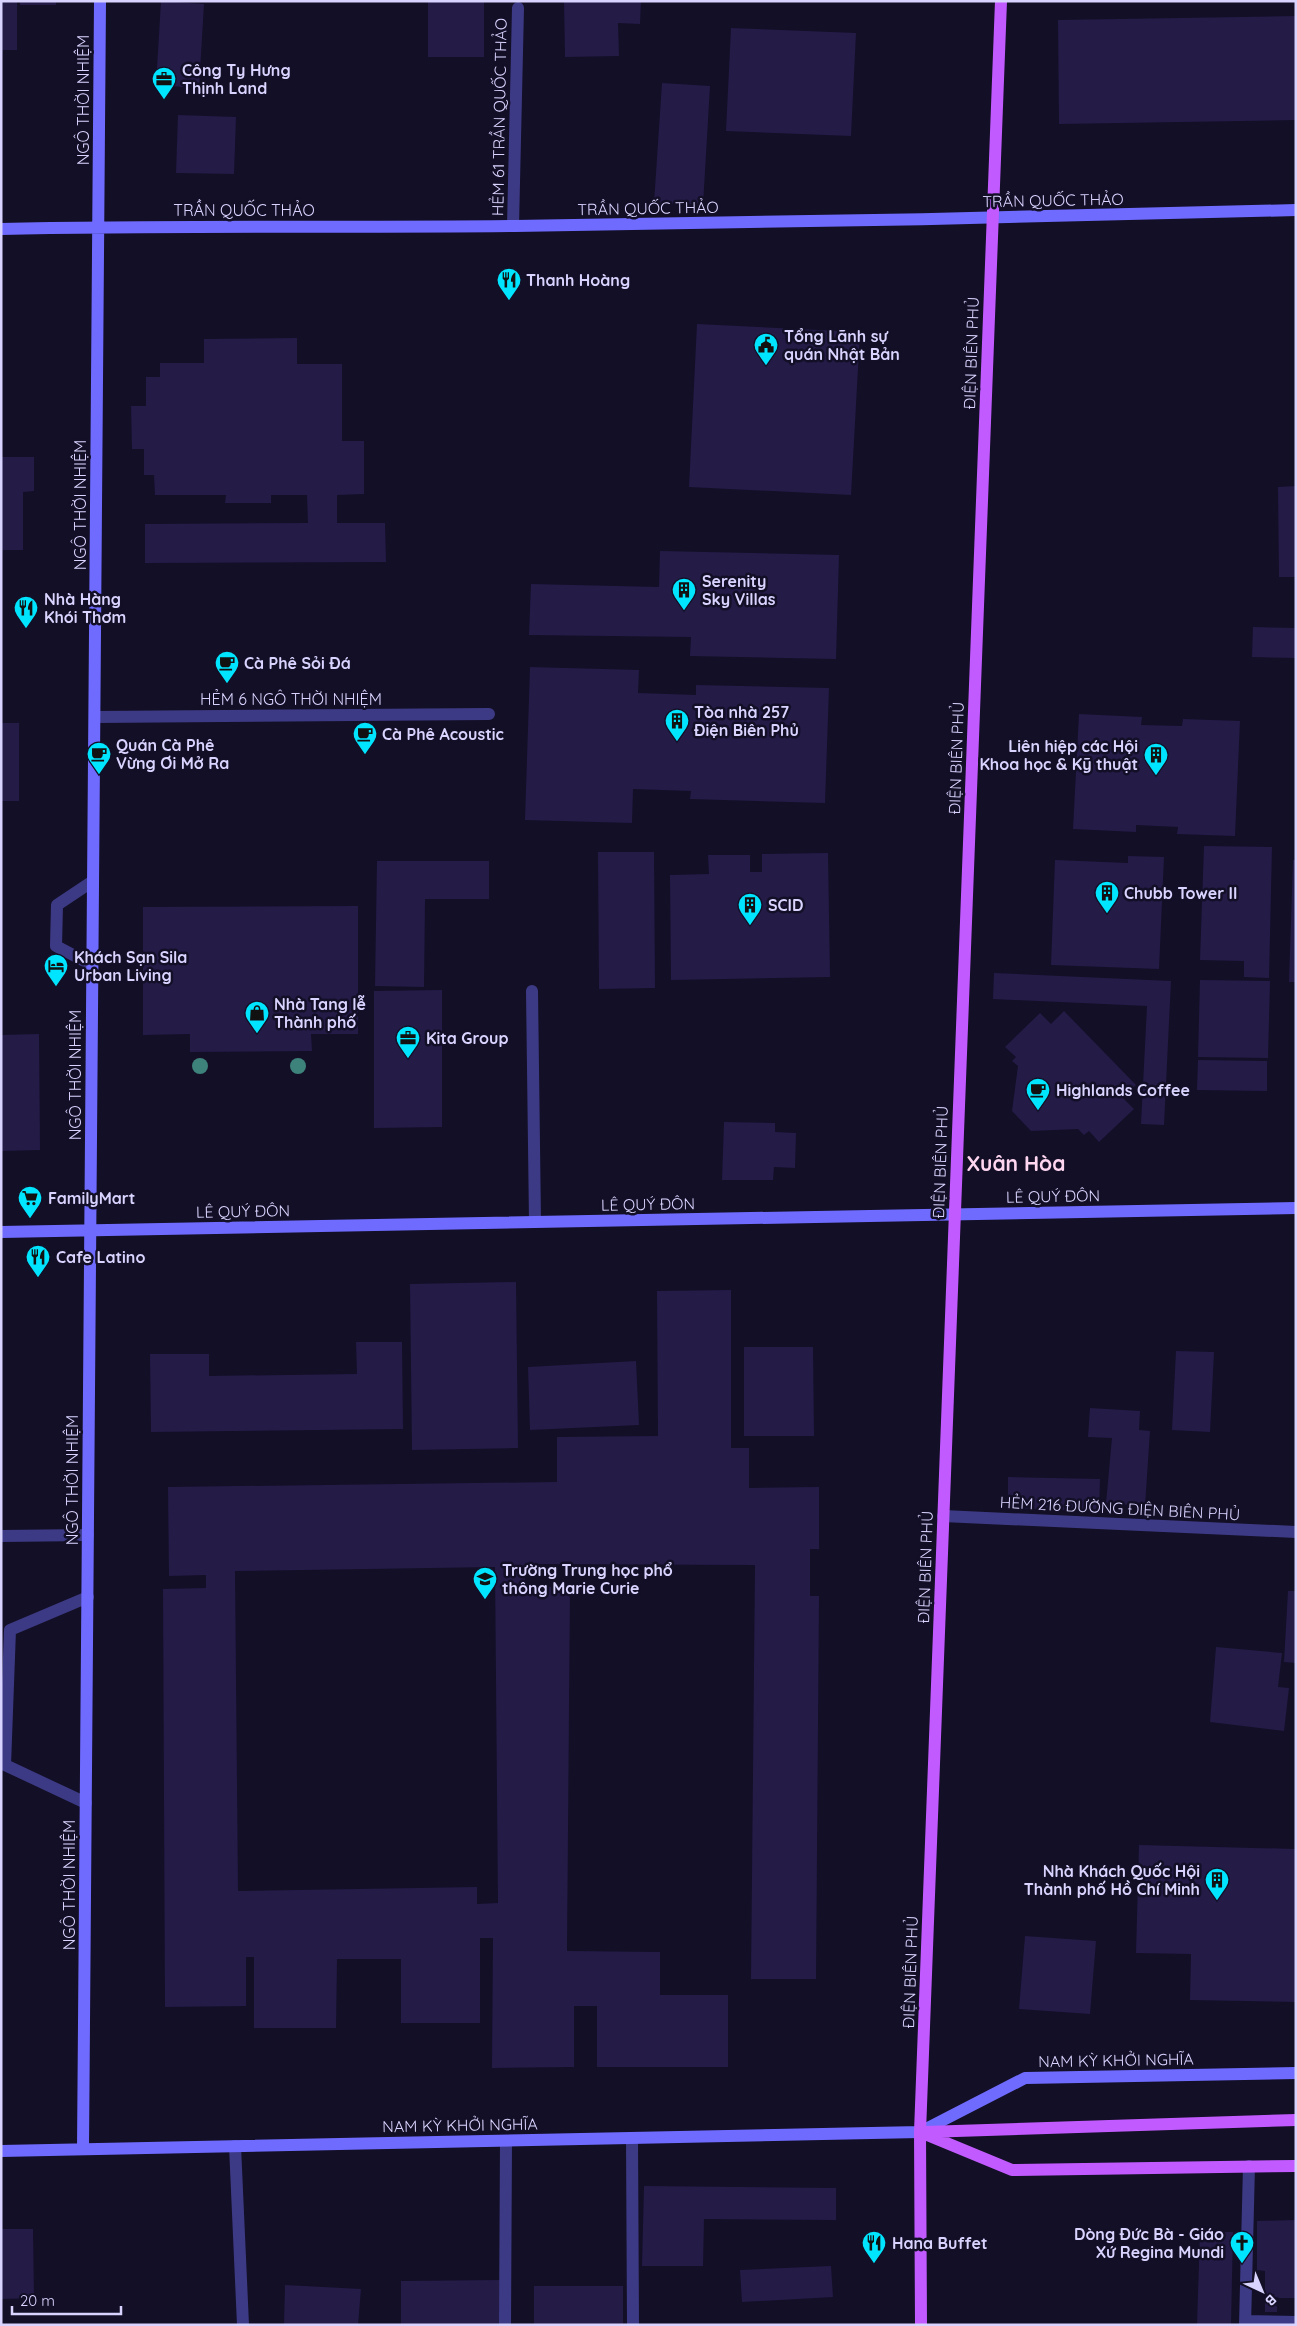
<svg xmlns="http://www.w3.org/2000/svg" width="1297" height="2326" viewBox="0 0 1297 2326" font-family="Quicksand,sans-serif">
<rect width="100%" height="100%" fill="#130f26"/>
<!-- building -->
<path fill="#241b47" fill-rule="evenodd" d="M 1,1 L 17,1 L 17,50 L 1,50 Z
M 20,1 L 56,1 L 56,5 L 20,5 Z
M 161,1 L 204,4 L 199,88 L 156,85 Z
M 428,1 L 484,1 L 484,57 L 428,57 Z
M 564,1 L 641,1 L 640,24 L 618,23 L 619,56 L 565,57 Z
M 1296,16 L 1296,120 L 1059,124 L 1058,20 Z
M 731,28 L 856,33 L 851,136 L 726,131 Z
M 662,83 L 710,86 L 703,205 L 654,203 Z
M 178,115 L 236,117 L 234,174 L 176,173 Z
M 697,324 L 860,332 L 851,495 L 689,487 Z
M 297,338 L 297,364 L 342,364 L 342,441 L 364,441 L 364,494 L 337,495 L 337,523 L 385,523 L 386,562 L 145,563 L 145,524 L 308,523 L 307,495 L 271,495 L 271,503 L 225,503 L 226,495 L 155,495 L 154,475 L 144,475 L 144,449 L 132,449 L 131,406 L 146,406 L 146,377 L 160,377 L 160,363 L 204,363 L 204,339 Z
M 1,457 L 34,457 L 34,491 L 23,492 L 23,550 L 1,550 Z
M 1296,486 L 1296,577 L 1279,577 L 1278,487 Z
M 660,551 L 839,555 L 836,659 L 690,656 L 691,637 L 529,635 L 531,584 L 659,587 Z
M 1253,627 L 1296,628 L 1296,658 L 1252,657 Z
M 530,667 L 639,670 L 638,693 L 696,695 L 696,685 L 829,688 L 825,803 L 690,799 L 691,791 L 633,789 L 632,823 L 525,820 Z
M 1079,714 L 1142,717 L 1141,725 L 1182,726 L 1183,719 L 1240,721 L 1235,836 L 1177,834 L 1178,827 L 1136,825 L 1136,832 L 1073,829 Z
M 1,723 L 19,723 L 19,801 L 1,801 Z
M 1204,846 L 1272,847 L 1269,978 L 1244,977 L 1244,961 L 1200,960 Z
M 598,852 L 654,852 L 655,988 L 599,989 Z
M 828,853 L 830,977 L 671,980 L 670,875 L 709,874 L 708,855 L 750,855 L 750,872 L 762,872 L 762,854 Z
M 1128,856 L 1164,857 L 1159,969 L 1051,965 L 1055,860 L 1128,863 Z
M 1293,860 L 1296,860 L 1296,982 L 1289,982 Z
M 377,861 L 489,861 L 489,899 L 425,899 L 424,987 L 375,986 Z
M 358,906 L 358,1034 L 311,1034 L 312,1051 L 190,1052 L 190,1034 L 143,1035 L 143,907 Z
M 994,973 L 1171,981 L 1164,1125 L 1141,1124 L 1147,1006 L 993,999 Z
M 1200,980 L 1270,981 L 1268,1058 L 1198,1057 Z
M 442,990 L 442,1127 L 374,1128 L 374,991 Z
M 1064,1011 L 1136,1085 L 1123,1098 L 1134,1109 L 1099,1142 L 1089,1131 L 1084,1135 L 1078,1129 L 1031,1131 L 1012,1111 L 1018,1066 L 1012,1061 L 1016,1057 L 1005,1047 L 1040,1013 L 1051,1024 Z
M 39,1034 L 40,1150 L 1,1151 L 1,1035 Z
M 1198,1060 L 1267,1061 L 1267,1091 L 1197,1090 Z
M 724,1122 L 775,1123 L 775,1132 L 796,1133 L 795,1168 L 774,1167 L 773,1180 L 722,1180 Z
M 516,1282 L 518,1448 L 412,1450 L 410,1284 Z
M 731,1290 L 731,1448 L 749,1448 L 749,1488 L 819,1487 L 819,1549 L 810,1549 L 810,1596 L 819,1596 L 816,1979 L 751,1979 L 755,1565 L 525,1564 L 525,1587 L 570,1587 L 567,1951 L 660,1952 L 660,1995 L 728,1995 L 728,2067 L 597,2067 L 597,2006 L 574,2006 L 574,2067 L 492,2068 L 493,1938 L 480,1938 L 480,2023 L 401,2023 L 401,1959 L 337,1959 L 336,2028 L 254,2028 L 254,1957 L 246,1957 L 246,2006 L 165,2007 L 163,1589 L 206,1588 L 206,1575 L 169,1576 L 168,1487 L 557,1482 L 557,1437 L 658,1436 L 657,1291 ZM 495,1567 L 498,1903 L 477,1904 L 477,1887 L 238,1891 L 235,1571 Z
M 356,1342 L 402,1342 L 403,1429 L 151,1432 L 150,1354 L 209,1354 L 209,1376 L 357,1374 Z
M 744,1347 L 813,1347 L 814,1436 L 744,1436 Z
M 1176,1351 L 1214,1352 L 1210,1432 L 1172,1430 Z
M 636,1361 L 639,1425 L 530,1430 L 528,1367 Z
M 1090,1408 L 1140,1411 L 1139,1430 L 1150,1431 L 1145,1506 L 1106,1503 L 1112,1438 L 1088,1437 Z
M 1008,1477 L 1100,1479 L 1099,1511 L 1008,1508 Z
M 1288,1591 L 1296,1591 L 1296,1663 L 1284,1662 Z
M 1216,1647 L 1282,1653 L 1278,1687 L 1289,1688 L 1284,1731 L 1210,1722 Z
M 1139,1845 L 1296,1849 L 1296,2002 L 1190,2000 L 1191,1954 L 1136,1953 Z
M 1025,1936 L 1096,1941 L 1090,2014 L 1019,2009 Z
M 644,2186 L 836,2188 L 836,2220 L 704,2219 L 703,2266 L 642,2266 Z
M 1296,2220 L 1296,2298 L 1277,2298 L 1277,2312 L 1265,2312 L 1265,2271 L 1257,2270 L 1257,2221 Z
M 1,2229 L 33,2229 L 34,2298 L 1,2299 Z
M 1200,2232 L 1233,2232 L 1231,2325 L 1197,2325 Z
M 831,2266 L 833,2297 L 742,2302 L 740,2270 Z
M 501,2280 L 501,2325 L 401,2325 L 401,2281 Z
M 285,2285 L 361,2289 L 358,2325 L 284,2325 Z
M 534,2286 L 623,2286 L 623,2325 L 534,2325 Z"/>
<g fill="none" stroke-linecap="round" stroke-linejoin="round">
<!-- lane -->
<path stroke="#3d3a85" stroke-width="12" d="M 95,717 L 489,714
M 92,965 L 56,946 L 57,905 L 93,881
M 532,991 L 535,1222
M 1,1536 L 88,1535
M 86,1803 L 5,1765 L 10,1630 L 88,1597
M 632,2138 L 633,2325
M 1245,2321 L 1296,2322
M 1245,2325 L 1249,2166"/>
<!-- street -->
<path stroke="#3d3a85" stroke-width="12" d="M 513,226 L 518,8
M 943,1516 L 1296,1532
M 235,2146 L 243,2325
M 505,2325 L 506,2141"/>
<!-- secondary -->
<path stroke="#6f6bff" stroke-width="12" d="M 1,229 C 173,225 344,228 515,226 C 775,223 1036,217 1296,210
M 1,1232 L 1296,1208
M 83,2149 L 100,1
M 1,2151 L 920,2132 L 1025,2078 L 1296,2073"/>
<!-- primary -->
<path stroke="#c25bff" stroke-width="12" d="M 920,2132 L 1012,2170 L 1296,2166
M 925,2132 L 1296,2120
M 921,2325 L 920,2132 L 1001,1"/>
</g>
<!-- trees -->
<g fill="#3d827b">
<circle cx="200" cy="1066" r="8"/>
<circle cx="298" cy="1066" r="8"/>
</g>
<!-- icons -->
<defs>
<symbol id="office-pin" viewBox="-11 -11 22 30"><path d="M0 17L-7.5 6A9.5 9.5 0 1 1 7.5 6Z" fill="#00e5ff" stroke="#130f26"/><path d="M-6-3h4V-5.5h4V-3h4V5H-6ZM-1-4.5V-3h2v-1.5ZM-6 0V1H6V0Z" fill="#111"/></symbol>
<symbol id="restaurant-pin" viewBox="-11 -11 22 30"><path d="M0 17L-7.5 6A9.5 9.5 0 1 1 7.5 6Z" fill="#00e5ff" stroke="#130f26"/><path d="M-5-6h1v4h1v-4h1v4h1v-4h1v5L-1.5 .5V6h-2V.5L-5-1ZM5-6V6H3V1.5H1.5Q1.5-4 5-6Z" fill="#111"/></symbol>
<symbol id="civic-pin" viewBox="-11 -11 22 30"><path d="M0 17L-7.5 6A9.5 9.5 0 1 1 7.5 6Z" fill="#00e5ff" stroke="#130f26"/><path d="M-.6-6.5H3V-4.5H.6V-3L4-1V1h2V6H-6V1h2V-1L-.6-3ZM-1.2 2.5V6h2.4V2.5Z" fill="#111"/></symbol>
<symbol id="building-pin" viewBox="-11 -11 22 30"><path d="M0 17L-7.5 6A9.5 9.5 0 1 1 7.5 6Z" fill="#00e5ff" stroke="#130f26"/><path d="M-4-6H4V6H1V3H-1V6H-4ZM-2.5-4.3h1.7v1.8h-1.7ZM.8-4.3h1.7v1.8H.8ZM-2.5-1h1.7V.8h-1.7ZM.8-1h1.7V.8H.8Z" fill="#111"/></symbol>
<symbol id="cafe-pin" viewBox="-11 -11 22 30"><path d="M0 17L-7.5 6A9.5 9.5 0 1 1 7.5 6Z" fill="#00e5ff" stroke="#130f26"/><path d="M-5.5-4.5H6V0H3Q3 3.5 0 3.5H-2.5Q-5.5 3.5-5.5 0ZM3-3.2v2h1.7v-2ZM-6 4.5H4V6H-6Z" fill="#111"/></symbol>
<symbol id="hotel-pin" viewBox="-11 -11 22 30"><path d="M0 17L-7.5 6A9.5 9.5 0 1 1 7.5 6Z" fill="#00e5ff" stroke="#130f26"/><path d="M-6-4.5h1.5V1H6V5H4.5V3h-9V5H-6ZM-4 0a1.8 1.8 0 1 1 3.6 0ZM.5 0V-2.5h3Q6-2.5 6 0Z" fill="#111"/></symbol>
<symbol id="shop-pin" viewBox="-11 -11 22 30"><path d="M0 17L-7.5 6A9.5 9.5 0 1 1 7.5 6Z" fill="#00e5ff" stroke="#130f26"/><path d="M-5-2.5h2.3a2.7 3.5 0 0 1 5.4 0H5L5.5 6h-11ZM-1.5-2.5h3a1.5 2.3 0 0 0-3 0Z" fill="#111"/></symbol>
<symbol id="supermarket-pin" viewBox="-11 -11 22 30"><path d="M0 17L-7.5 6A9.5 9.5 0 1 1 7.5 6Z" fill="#00e5ff" stroke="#130f26"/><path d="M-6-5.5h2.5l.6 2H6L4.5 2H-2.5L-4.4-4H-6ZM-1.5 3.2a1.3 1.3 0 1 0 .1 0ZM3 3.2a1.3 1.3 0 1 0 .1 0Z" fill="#111"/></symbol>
<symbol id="school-pin" viewBox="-11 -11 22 30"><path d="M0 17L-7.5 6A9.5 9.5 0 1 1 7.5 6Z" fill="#00e5ff" stroke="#130f26"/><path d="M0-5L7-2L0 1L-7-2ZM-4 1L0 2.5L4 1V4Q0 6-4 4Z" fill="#111"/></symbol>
<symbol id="church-pin" viewBox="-11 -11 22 30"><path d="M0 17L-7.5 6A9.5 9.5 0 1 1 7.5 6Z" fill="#00e5ff" stroke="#130f26"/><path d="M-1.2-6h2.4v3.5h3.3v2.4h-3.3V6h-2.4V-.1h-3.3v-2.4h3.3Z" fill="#111"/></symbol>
</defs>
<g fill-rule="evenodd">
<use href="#office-pin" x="150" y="65" width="28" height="38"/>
<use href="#restaurant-pin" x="495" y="266" width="28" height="38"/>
<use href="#civic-pin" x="752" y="331" width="28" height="38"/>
<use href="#building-pin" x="670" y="576" width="28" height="38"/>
<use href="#restaurant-pin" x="12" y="594" width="28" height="38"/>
<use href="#cafe-pin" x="213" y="649" width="28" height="38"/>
<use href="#building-pin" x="663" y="707" width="28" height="38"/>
<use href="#cafe-pin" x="351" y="720" width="28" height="38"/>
<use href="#cafe-pin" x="85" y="740" width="28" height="38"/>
<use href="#building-pin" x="1142" y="741" width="28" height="38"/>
<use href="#building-pin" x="1093" y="879" width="28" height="38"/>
<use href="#building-pin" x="736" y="891" width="28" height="38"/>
<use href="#hotel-pin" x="42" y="952" width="28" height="38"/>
<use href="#shop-pin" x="243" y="999" width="28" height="38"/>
<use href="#office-pin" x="394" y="1024" width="28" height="38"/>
<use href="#cafe-pin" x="1024" y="1076" width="28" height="38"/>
<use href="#supermarket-pin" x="16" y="1184" width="28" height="38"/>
<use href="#restaurant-pin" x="24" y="1243" width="28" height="38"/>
<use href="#school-pin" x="471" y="1565" width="28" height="38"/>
<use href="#building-pin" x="1203" y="1866" width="28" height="38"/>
<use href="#restaurant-pin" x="860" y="2229" width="28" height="38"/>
<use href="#church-pin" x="1228" y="2229" width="28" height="38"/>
</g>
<g text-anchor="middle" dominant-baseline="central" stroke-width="5" stroke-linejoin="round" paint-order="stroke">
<!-- poi labels -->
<g font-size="16" font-weight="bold" fill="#d9d4ff" stroke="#130f26" text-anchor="start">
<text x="182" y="70">Công Ty Hưng<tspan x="182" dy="18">Thịnh Land</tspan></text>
<text x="526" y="280">Thanh Hoàng</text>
<text x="784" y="336">Tổng Lãnh sự<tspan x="784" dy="18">quán Nhật Bản</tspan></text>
<text x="702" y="581">Serenity<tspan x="702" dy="18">Sky Villas</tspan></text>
<text x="44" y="599">Nhà Hàng<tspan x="44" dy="18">Khói Thơm</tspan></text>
<text x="244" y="663">Cà Phê Sỏi Đá</text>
<text x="694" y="712">Tòa nhà 257<tspan x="694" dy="18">Điện Biên Phủ</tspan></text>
<text x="382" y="734">Cà Phê Acoustic</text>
<text x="116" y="745">Quán Cà Phê<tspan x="116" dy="18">Vừng Ơi Mở Ra</tspan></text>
<text x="1138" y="746" text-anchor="end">Liên hiệp các Hội<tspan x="1138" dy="18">Khoa học &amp; Kỹ thuật</tspan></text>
<text x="1124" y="893">Chubb Tower II</text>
<text x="768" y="905">SCID</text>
<text x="74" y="957">Khách Sạn Sila<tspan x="74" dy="18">Urban Living</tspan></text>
<text x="274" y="1004">Nhà Tang lễ<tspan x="274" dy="18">Thành phố</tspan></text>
<text x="426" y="1038">Kita Group</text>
<text x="1056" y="1090">Highlands Coffee</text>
<text x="48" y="1198">FamilyMart</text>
<text x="56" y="1257">Cafe Latino</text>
<text x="502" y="1570">Trường Trung học phổ<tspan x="502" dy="18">thông Marie Curie</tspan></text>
<text x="1200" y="1871" text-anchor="end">Nhà Khách Quốc Hội<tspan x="1200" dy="18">Thành phố Hồ Chí Minh</tspan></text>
<text x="1224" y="2234" text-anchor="end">Dòng Đức Bà - Giáo<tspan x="1224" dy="18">Xứ Regina Mundi</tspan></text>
<text x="892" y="2243">Hana Buffet</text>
</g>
<!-- street labels -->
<g font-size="16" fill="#d9d4ff" stroke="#130f26">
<text transform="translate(83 100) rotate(-90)">NGÔ THỜI NHIỆM</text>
<text transform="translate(499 117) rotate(-89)">HẺM 61 TRẦN QUỐC THẢO</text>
<text transform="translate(1053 200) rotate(-1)">TRẦN QUỐC THẢO</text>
<text transform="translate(648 208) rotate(-1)">TRẦN QUỐC THẢO</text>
<text x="244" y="210">TRẦN QUỐC THẢO</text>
<text transform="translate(971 353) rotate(-88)">ĐIỆN BIÊN PHỦ</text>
<text transform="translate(80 505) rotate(-90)">NGÔ THỜI NHIỆM</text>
<text x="291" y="699">HẺM 6 NGÔ THỜI NHIỆM</text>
<text transform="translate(956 758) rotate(-88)">ĐIỆN BIÊN PHỦ</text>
<text transform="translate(75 1075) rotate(-90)">NGÔ THỜI NHIỆM</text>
<text transform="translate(940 1162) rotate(-88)">ĐIỆN BIÊN PHỦ</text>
<text transform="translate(1053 1196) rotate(-1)">LÊ QUÝ ĐÔN</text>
<text transform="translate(648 1204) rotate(-1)">LÊ QUÝ ĐÔN</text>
<text transform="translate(243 1211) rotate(-1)">LÊ QUÝ ĐÔN</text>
<text transform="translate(72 1480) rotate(-90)">NGÔ THỜI NHIỆM</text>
<text transform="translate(1120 1508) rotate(3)">HẺM 216 ĐƯỜNG ĐIỆN BIÊN PHỦ</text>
<text transform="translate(925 1567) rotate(-88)">ĐIỆN BIÊN PHỦ</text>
<text transform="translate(69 1885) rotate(-90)">NGÔ THỜI NHIỆM</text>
<text transform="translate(910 1972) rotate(-88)">ĐIỆN BIÊN PHỦ</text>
<text transform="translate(1116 2060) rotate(-1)">NAM KỲ KHỞI NGHĨA</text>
<text transform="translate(460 2125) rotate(-1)">NAM KỲ KHỞI NGHĨA</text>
</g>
<!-- district labels -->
<g font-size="21" font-weight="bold" fill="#ffd6f0" stroke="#130f26">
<text x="1016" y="1163">Xuân Hòa</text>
</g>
</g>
<!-- border -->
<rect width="1297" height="2326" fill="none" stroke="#d9d4ff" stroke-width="5"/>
<!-- north arrow -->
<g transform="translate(1262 2291) rotate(136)" stroke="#130f26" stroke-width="4" paint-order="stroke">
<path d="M0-4L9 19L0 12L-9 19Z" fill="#d9d4ff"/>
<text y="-8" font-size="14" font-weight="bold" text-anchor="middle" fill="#d9d4ff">B</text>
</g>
<!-- scale -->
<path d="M12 2306v8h109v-8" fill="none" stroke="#d9d4ff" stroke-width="2.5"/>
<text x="20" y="2306" font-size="15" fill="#d9d4ff" stroke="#130f26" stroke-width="4" paint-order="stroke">20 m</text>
</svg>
